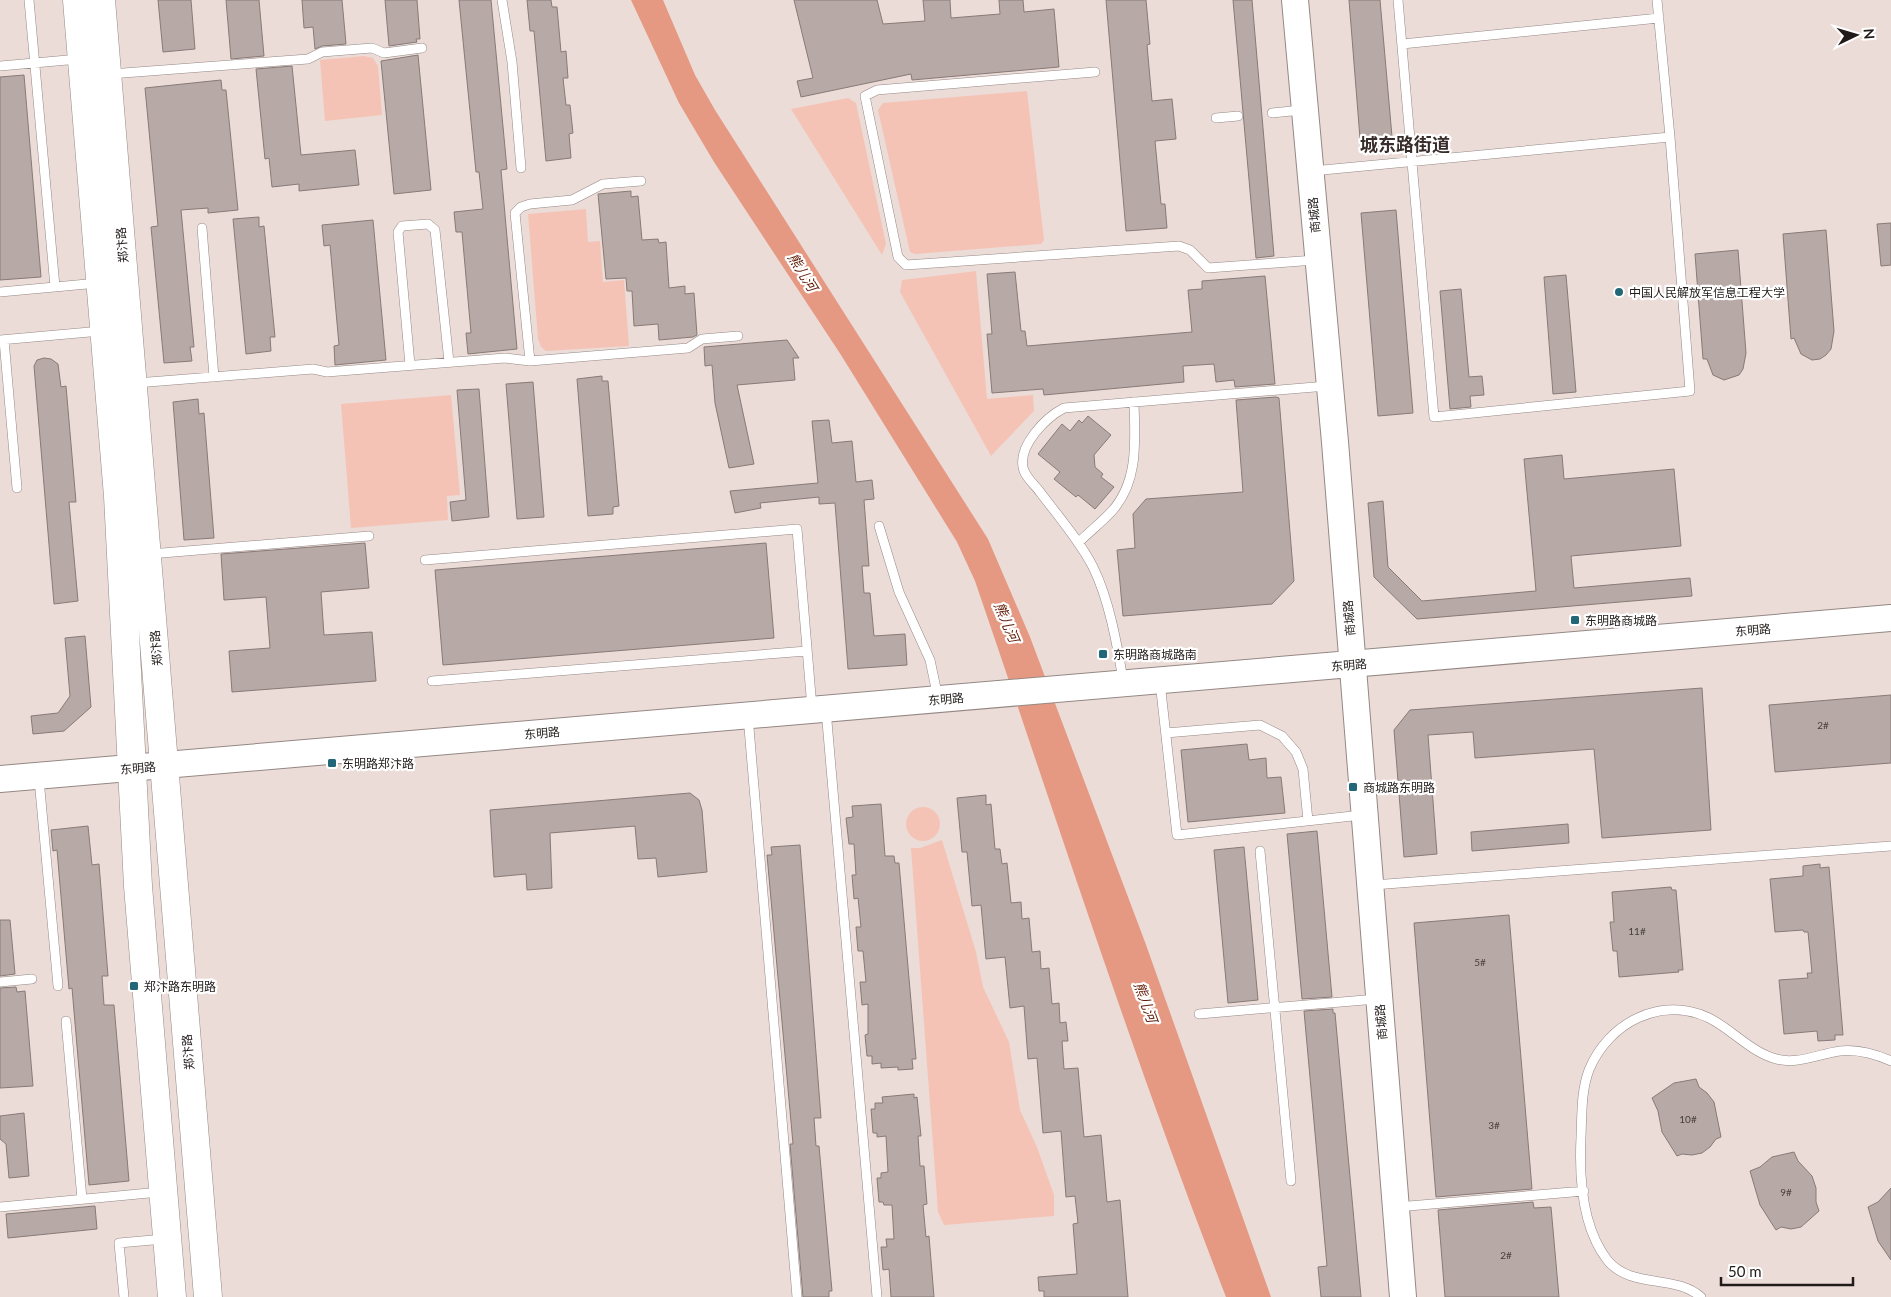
<svg xmlns="http://www.w3.org/2000/svg" width="1891" height="1297" viewBox="0 0 1891 1297" font-family="Lato,'Noto Sans SC',sans-serif">
<rect width="100%" height="100%" fill="#ebdcd8"/>
<!-- green -->
<path fill="#f5c3b5" d="M 364,56 L 373,58 L 378,66 L 382,115 L 325,121 L 320,60 Z
M 1027,91 L 1044,240 L 1041,244 L 915,254 L 910,252 L 878,110 L 883,103 Z
M 848,98 L 856,103 L 886,244 L 882,255 L 791,109 Z
M 586,209 L 588,242 L 600,241 L 603,282 L 624,280 L 629,346 L 546,351 L 541,347 L 538,339 L 528,214 Z
M 976,271 L 987,399 L 1033,395 L 1034,411 L 991,456 L 900,292 L 902,280 Z
M 451,395 L 460,495 L 447,496 L 448,520 L 351,528 L 341,404 Z
M906 824a17 17 0 1 1 34 0a17 17 0 1 1-34 0Z
M 942,840 L 976,952 L 983,987 L 1009,1042 L 1020,1110 L 1037,1147 L 1054,1195 L 1054,1216 L 944,1225 L 938,1212 L 911,848 L 920,848 Z"/>
<!-- water -->
<path fill="#e69982" d="M 631,0 L 663,0 L 695,75 L 715,110 L 988,539 L 1030,637 L 1145,942 L 1271,1297 L 1226,1297 C 1134,1061 1057,820 975,581 L 957,542 L 841,355 L 714,162 L 679,103 Z"/>
<!-- building -->
<path fill="#b7a9a5" stroke="#887a77" d="M 158,0 L 191,0 L 195,49 L 163,52 Z
M 226,0 L 259,0 L 264,56 L 231,59 Z
M 302,0 L 342,0 L 346,44 L 322,46 L 315,49 L 313,27 L 304,28 Z
M 385,0 L 417,0 L 420,39 L 416,39 L 417,42 L 389,46 Z
M 459,0 L 491,0 L 507,169 L 501,170 L 517,349 L 468,354 L 466,333 L 471,333 L 462,232 L 456,232 L 454,212 L 483,209 L 479,172 L 476,172 Z
M 527,0 L 551,0 L 552,7 L 557,7 L 561,52 L 566,51 L 568,78 L 563,78 L 566,105 L 570,105 L 573,133 L 569,134 L 571,158 L 546,161 L 534,31 L 530,31 Z
M 794,0 L 877,0 L 883,24 L 925,21 L 923,0 L 950,0 L 951,18 L 1000,14 L 999,0 L 1023,0 L 1024,12 L 1054,9 L 1059,67 L 912,80 L 911,74 L 801,97 L 797,81 L 813,78 Z
M 1106,0 L 1146,0 L 1150,44 L 1147,45 L 1152,101 L 1172,99 L 1176,139 L 1155,141 L 1161,204 L 1165,204 L 1167,228 L 1126,231 Z
M 1233,0 L 1252,0 L 1274,256 L 1256,258 Z
M 1349,0 L 1380,0 L 1393,148 L 1361,151 Z
M 418,55 L 431,190 L 394,194 L 381,61 Z
M 292,66 L 301,155 L 355,150 L 359,185 L 299,191 L 299,184 L 272,187 L 269,158 L 265,159 L 256,69 Z
M 24,75 L 41,277 L 0,280 L 0,77 Z
M 221,80 L 222,90 L 226,90 L 238,210 L 208,213 L 208,208 L 181,210 L 194,347 L 190,347 L 192,361 L 164,363 L 151,227 L 158,226 L 145,88 Z
M 631,191 L 631,197 L 638,196 L 642,240 L 658,239 L 659,243 L 666,242 L 669,288 L 685,286 L 685,294 L 694,293 L 697,335 L 693,337 L 659,340 L 658,324 L 634,326 L 632,291 L 627,291 L 626,278 L 606,279 L 598,194 Z
M 1396,210 L 1413,413 L 1378,416 L 1361,213 Z
M 259,217 L 259,227 L 264,226 L 275,337 L 270,337 L 271,351 L 246,354 L 233,219 Z
M 373,220 L 386,360 L 335,365 L 334,346 L 339,345 L 330,245 L 324,246 L 322,225 Z
M 1891,223 L 1891,265 L 1881,266 L 1877,224 Z
M 1826,230 L 1834,331 L 1831,349 L 1826,355 L 1820,359 L 1812,360 L 1801,354 L 1794,338 L 1791,339 L 1783,234 Z
M 1738,250 L 1746,353 L 1743,369 L 1739,375 L 1724,380 L 1713,375 L 1707,359 L 1703,359 L 1695,254 Z
M 1015,272 L 1021,331 L 1025,331 L 1027,346 L 1192,332 L 1188,290 L 1202,289 L 1202,281 L 1265,276 L 1275,384 L 1235,387 L 1234,380 L 1216,382 L 1214,364 L 1183,366 L 1184,382 L 1044,395 L 1043,389 L 992,393 L 987,334 L 992,334 L 987,274 Z
M 1566,275 L 1576,392 L 1553,394 L 1544,277 Z
M 1461,289 L 1469,377 L 1482,376 L 1484,395 L 1470,396 L 1471,407 L 1450,409 L 1440,291 Z
M 787,340 L 799,358 L 793,358 L 795,380 L 737,385 L 754,464 L 729,468 L 715,403 L 712,365 L 705,366 L 704,347 Z
M 44,358 L 51,359 L 58,364 L 61,387 L 66,386 L 76,502 L 69,502 L 78,601 L 54,604 L 34,366 L 37,360 Z
M 602,376 L 602,381 L 608,381 L 619,506 L 613,507 L 613,514 L 588,516 L 577,379 Z
M 533,382 L 544,517 L 517,519 L 506,384 Z
M 479,389 L 489,517 L 452,521 L 450,502 L 466,500 L 457,390 Z
M 1276,397 L 1279,398 L 1294,581 L 1272,604 L 1123,616 L 1117,550 L 1135,548 L 1133,514 L 1146,499 L 1243,492 L 1236,400 Z
M 198,399 L 199,414 L 204,413 L 214,538 L 184,540 L 173,402 Z
M 1088,416 L 1111,435 L 1094,455 L 1095,467 L 1103,474 L 1101,477 L 1114,487 L 1095,509 L 1078,495 L 1076,497 L 1054,479 L 1060,472 L 1038,454 L 1062,424 L 1070,431 L 1079,420 L 1082,423 Z
M 829,420 L 832,443 L 852,441 L 856,482 L 872,480 L 874,499 L 864,500 L 869,566 L 862,566 L 864,593 L 870,593 L 874,636 L 905,634 L 907,665 L 848,669 L 835,503 L 819,504 L 819,497 L 760,503 L 761,508 L 735,513 L 730,491 L 818,483 L 812,421 Z
M 1562,455 L 1564,479 L 1674,469 L 1681,546 L 1571,556 L 1574,588 L 1690,578 L 1692,596 L 1417,619 L 1374,577 L 1368,503 L 1383,501 L 1388,567 L 1422,601 L 1536,591 L 1524,459 Z
M 365,543 L 369,588 L 321,592 L 324,635 L 372,632 L 376,681 L 232,692 L 229,651 L 270,648 L 266,597 L 224,600 L 221,554 Z
M 766,543 L 774,638 L 443,665 L 435,570 Z
M 85,636 L 91,707 L 64,731 L 33,734 L 31,716 L 58,713 L 70,696 L 65,638 Z
M 1702,688 L 1711,830 L 1602,838 L 1594,749 L 1475,758 L 1473,732 L 1428,735 L 1437,854 L 1404,857 L 1394,730 L 1410,710 Z
M 1891,695 L 1891,763 L 1775,772 L 1769,705 Z
M 1247,744 L 1249,760 L 1266,758 L 1267,778 L 1281,777 L 1285,813 L 1188,822 L 1181,750 Z
M 690,793 L 699,800 L 702,810 L 707,872 L 658,877 L 656,858 L 638,859 L 635,826 L 550,833 L 552,888 L 527,890 L 526,874 L 494,877 L 490,810 Z
M 986,795 L 986,805 L 991,804 L 995,849 L 1000,849 L 1002,864 L 1007,863 L 1011,903 L 1021,902 L 1022,919 L 1029,918 L 1032,952 L 1040,951 L 1041,969 L 1049,968 L 1052,1004 L 1059,1003 L 1060,1023 L 1066,1022 L 1068,1041 L 1062,1041 L 1064,1069 L 1078,1068 L 1084,1137 L 1101,1135 L 1107,1202 L 1120,1200 L 1128,1297 L 1044,1297 L 1044,1291 L 1039,1291 L 1038,1277 L 1077,1274 L 1073,1224 L 1078,1223 L 1075,1196 L 1066,1197 L 1061,1131 L 1043,1133 L 1037,1058 L 1028,1059 L 1024,1006 L 1010,1008 L 1005,957 L 986,959 L 981,905 L 972,906 L 967,852 L 962,852 L 957,798 Z
M 881,804 L 885,856 L 894,856 L 895,863 L 899,863 L 916,1059 L 912,1059 L 913,1069 L 898,1070 L 898,1067 L 881,1068 L 881,1063 L 872,1064 L 872,1056 L 867,1056 L 865,1035 L 868,1034 L 868,1004 L 862,1005 L 860,982 L 866,982 L 863,951 L 858,951 L 856,927 L 861,927 L 858,898 L 854,899 L 852,875 L 856,875 L 854,844 L 849,844 L 846,818 L 853,817 L 852,806 Z
M 1568,824 L 1569,843 L 1472,851 L 1471,832 Z
M 88,826 L 92,865 L 99,864 L 108,976 L 102,976 L 104,1005 L 114,1005 L 129,1181 L 89,1185 L 72,988 L 69,989 L 57,850 L 53,851 L 51,830 Z
M 1317,831 L 1332,997 L 1302,999 L 1287,834 Z
M 800,845 L 821,1118 L 814,1118 L 816,1146 L 819,1146 L 824,1202 L 832,1291 L 829,1291 L 829,1297 L 803,1297 L 790,1144 L 793,1144 L 767,855 L 772,855 L 771,847 Z
M 1244,847 L 1258,1000 L 1228,1003 L 1214,850 Z
M 1820,864 L 1820,868 L 1829,867 L 1843,1035 L 1835,1035 L 1835,1040 L 1818,1041 L 1817,1031 L 1784,1034 L 1779,980 L 1808,978 L 1807,973 L 1812,973 L 1808,932 L 1804,932 L 1803,930 L 1775,932 L 1770,879 L 1803,876 L 1803,866 Z
M 1671,887 L 1672,890 L 1676,890 L 1683,970 L 1678,970 L 1679,972 L 1619,977 L 1617,951 L 1613,951 L 1610,922 L 1614,922 L 1612,892 Z
M 1509,915 L 1532,1189 L 1436,1197 L 1414,923 Z
M 0,920 L 10,920 L 15,974 L 0,976 Z
M 16,987 L 17,992 L 25,991 L 33,1086 L 0,1088 L 0,988 Z
M 1333,1009 L 1333,1013 L 1335,1013 L 1361,1297 L 1321,1297 L 1318,1267 L 1327,1266 L 1304,1011 Z
M 1696,1079 L 1699,1087 L 1707,1093 L 1714,1102 L 1721,1137 L 1716,1139 L 1710,1147 L 1702,1153 L 1692,1155 L 1682,1154 L 1677,1156 L 1662,1132 L 1658,1111 L 1652,1098 L 1674,1083 Z
M 914,1094 L 914,1098 L 917,1097 L 921,1136 L 918,1136 L 920,1166 L 924,1166 L 927,1204 L 923,1205 L 926,1237 L 929,1236 L 934,1297 L 891,1297 L 889,1269 L 883,1270 L 881,1247 L 887,1247 L 886,1239 L 894,1239 L 892,1205 L 884,1205 L 883,1202 L 879,1202 L 877,1178 L 881,1178 L 881,1173 L 888,1172 L 886,1136 L 877,1137 L 877,1133 L 873,1133 L 871,1109 L 875,1109 L 875,1103 L 883,1103 L 882,1097 Z
M 24,1113 L 29,1176 L 9,1178 L 6,1144 L 0,1139 L 0,1116 Z
M 1794,1152 L 1798,1161 L 1812,1176 L 1816,1188 L 1816,1202 L 1819,1211 L 1801,1227 L 1791,1229 L 1781,1227 L 1776,1230 L 1760,1205 L 1750,1171 L 1760,1167 L 1772,1157 Z
M 1891,1188 L 1891,1260 L 1878,1241 L 1868,1207 L 1878,1202 Z
M 1533,1202 L 1534,1208 L 1551,1207 L 1559,1297 L 1445,1297 L 1438,1210 Z
M 95,1206 L 97,1229 L 8,1238 L 6,1214 Z"/>
<g fill="none" stroke-linecap="round" stroke-linejoin="round">
<defs>
<path id="lane" d="M 29,0 L 55,287
M 502,0 L 512,62 L 521,168
M 1398,0 L 1434,417 L 1690,391 L 1670,137 L 1657,0
M 1402,44 L 1659,18
M 0,66 L 79,59
M 1095,72 L 877,90 L 865,96 L 898,257 L 906,265 L 1179,246 L 1190,250 L 1208,268 L 1315,260
M 110,74 L 308,59 L 322,52 L 372,48 L 384,53 L 422,48
M 1272,113 L 1302,110
M 1216,118 L 1238,116
M 1312,171 L 1670,137
M 202,228 L 214,377
M 0,292 L 98,283
M 0,340 L 101,331
M 4,340 L 17,488
M 530,361 L 515,213 L 521,207 L 530,204 L 572,200 L 603,184 L 641,181
M 410,365 L 398,232 L 402,226 L 428,224 L 435,230 L 449,362
M 136,383 L 313,369 L 327,372 L 505,358 L 530,361 L 688,348 L 702,339 L 738,336
M 879,526 L 899,592 L 930,660 L 938,698
M 1078,543 C 1089,532 1102,522 1112,511 C 1139,481 1135,440 1134,402
M 150,554 L 369,536
M 425,560 L 797,529 L 812,708
M 1123,680 C 1117,644 1109,599 1093,567 C 1079,540 1058,516 1040,492 C 1035,485 1024,476 1023,467 C 1019,445 1045,418 1064,408 L 1327,386
M 432,681 L 807,651
M 1160,682 L 1177,835 L 1362,815
M 826,710 L 877,1297
M 748,716 L 797,1297
M 1166,733 L 1260,725 L 1282,736 L 1296,752 L 1303,769 L 1308,821
M 39,779 L 58,986
M 1260,851 L 1291,1181
M 1373,885 L 1891,846
M 0,982 L 32,979
M 1199,1014 L 1377,999
M 66,1021 L 82,1199
M 0,1207 L 160,1192
M 1397,1207 L 1584,1191
M 124,1297 L 119,1243 L 164,1239
M 1701,1297 C 1675,1274 1632,1289 1608,1261 C 1582,1228 1579,1177 1581,1137 C 1582,1115 1581,1091 1589,1070 C 1608,1023 1661,995 1709,1018 C 1731,1029 1749,1050 1773,1058 C 1795,1066 1818,1054 1840,1051 C 1858,1049 1875,1054 1891,1061"/>
<path id="secondary" d="M 1295,0 L 1335,442 L 1403,1297
M 0,779 L 1891,618"/>
<path id="primary" d="M 77,0 L 118,496 L 138,886 L 172,1297
M 101,0 L 208,1297"/>
</defs>
<!-- lane casing -->
<use href="#lane" stroke="#958884" stroke-width="10"/>
<!-- secondary casing -->
<use href="#secondary" stroke="#958884" stroke-width="28"/>
<!-- primary casing -->
<use href="#primary" stroke="#958884" stroke-width="29"/>
<!-- lane -->
<use href="#lane" stroke="#fff" stroke-width="9"/>
<!-- secondary -->
<use href="#secondary" stroke="#fff" stroke-width="26"/>
<!-- primary -->
<use href="#primary" stroke="#fff" stroke-width="28"/>
</g>
<!-- markers -->
<g fill="#226778" stroke="#fff" stroke-width="2">
<circle cx="1619" cy="292" r="5"/>
<rect x="1570" y="615" width="10" height="10" rx="2.5"/>
<rect x="1098" y="649" width="10" height="10" rx="2.5"/>
<rect x="327" y="758" width="10" height="10" rx="2.5"/>
<rect x="1348" y="782" width="10" height="10" rx="2.5"/>
<rect x="129" y="981" width="10" height="10" rx="2.5"/>
</g>
<g text-anchor="middle" dominant-baseline="central" stroke-width="4.5" stroke-linejoin="round" paint-order="stroke">
<!-- number labels -->
<g font-size="10" fill="#463e3c">
<text x="1823" y="725">2#</text>
<text x="1637" y="931">11#</text>
<text x="1480" y="962">5#</text>
<text x="1688" y="1119">10#</text>
<text x="1494" y="1125">3#</text>
<text x="1786" y="1192">9#</text>
<text x="1506" y="1255">2#</text>
</g>
<!-- street labels -->
<g font-size="12" fill="#201a19" stroke="#fff">
<text transform="translate(1314 215) rotate(-95)">商城路</text>
<text transform="translate(122 245) rotate(-95)">郑汴路</text>
<text transform="translate(1349 618) rotate(-95)">商城路</text>
<text transform="translate(1753 630) rotate(-5)">东明路</text>
<text transform="translate(156 648) rotate(-95)">郑汴路</text>
<text transform="translate(1349 665) rotate(-5)">东明路</text>
<text transform="translate(946 699) rotate(-5)">东明路</text>
<text transform="translate(542 733) rotate(-5)">东明路</text>
<text transform="translate(138 768) rotate(-5)">东明路</text>
<text transform="translate(1381 1022) rotate(-95)">商城路</text>
<text transform="translate(188 1052) rotate(-95)">郑汴路</text>
</g>
<!-- poi labels -->
<g font-size="12" fill="#201a19" stroke="#fff" text-anchor="start">
<text x="1629" y="292">中国人民解放军信息工程大学</text>
<text x="1585" y="620">东明路商城路</text>
<text x="1113" y="654">东明路商城路南</text>
<text x="342" y="763">东明路郑汴路</text>
<text x="1363" y="787">商城路东明路</text>
<text x="144" y="986">郑汴路东明路</text>
</g>
<!-- water labels -->
<g font-size="14" font-style="italic" fill="#621d08" stroke="#fff">
<text transform="translate(803 272) rotate(58)">熊儿河</text>
<text transform="translate(1007 622) rotate(67)">熊儿河</text>
<text transform="translate(1146 1002) rotate(70)">熊儿河</text>
</g>
<!-- district labels -->
<g font-size="18" font-weight="bold" fill="#382d2a" stroke="#fff">
<text x="1405" y="144">城东路街道</text>
</g>
</g>
<!-- north arrow -->
<g transform="translate(1856 35) rotate(85)" stroke="#ffffff" stroke-width="4" paint-order="stroke">
<path d="M0-4L9 19L0 12L-9 19Z" fill="#201a19"/>
<text y="-8" font-size="14" font-weight="bold" text-anchor="middle" fill="#201a19">N</text>
</g>
<!-- scale -->
<path d="M1721 1277v8h132v-8" fill="none" stroke="#201a19" stroke-width="2.5"/>
<text x="1728" y="1277" font-size="15" fill="#201a19" stroke="#ffffff" stroke-width="4" paint-order="stroke">50 m</text>
</svg>
